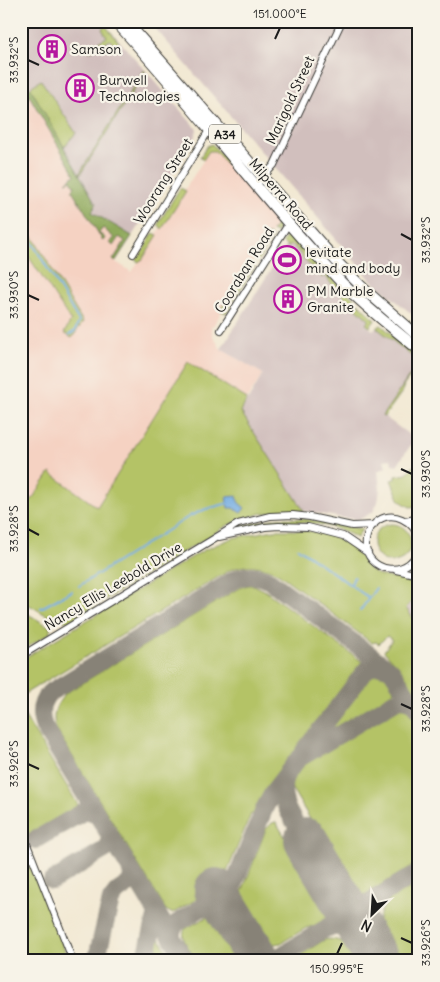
<svg xmlns="http://www.w3.org/2000/svg" width="440" height="982" viewBox="0 0 440 982" font-family="Delius,sans-serif">
<rect width="100%" height="100%" fill="#f7f3e8"/>
<filter id="ink" filterUnits="userSpaceOnUse"><feTurbulence type="fractalNoise" baseFrequency=".02" numOctaves="2"/><feDisplacementMap in="SourceGraphic" scale="10" xChannelSelector="R" yChannelSelector="G"/><feConvolveMatrix kernelMatrix="1 2 1 2 8 2 1 2 1" color-interpolation-filters="sRGB"/></filter>
<filter id="wash" filterUnits="userSpaceOnUse"><feTurbulence type="fractalNoise" baseFrequency=".0096" numOctaves="4" result="noise"/><feDisplacementMap in="SourceGraphic" scale="20" xChannelSelector="R" yChannelSelector="G"/><feGaussianBlur stdDeviation="1.12" result="paint"/><feColorMatrix in="noise" values="0 0 0 0 0 0 0 0 0 0 0 0 0 0 0 0 0 1.4 0 .05"/><feComposite in="paint" operator="in"/></filter>
<g filter="url(#wash)">
<rect width="100%" height="100%" fill="#f2e8d2"/>
<!-- built -->
<path fill="#f5d2c2" d="M 30,87 L 96,204 L 92,212 L 132,236 L 116,262 L 132,272 L 210,150 L 215,150 L 275,218 L 277,222 L 213,326 L 211,325 L 213,336 L 221,349 L 263,374 L 247,399 L 188,362 L 97,507 L 50,473 L 21,515 L 21,92 Z"/>
<!-- industrial -->
<path fill="#d1bfbd" d="M 21,21 L 102,21 L 196,128 L 197,130 L 193,141 L 132,236 L 92,212 L 96,204 L 21,71 Z
M 149,21 L 419,21 L 419,320 L 372,281 Z
M 297,242 L 332,285 L 369,320 L 366,325 L 373,330 L 377,328 L 419,362 L 382,415 L 415,439 L 397,465 L 392,464 L 391,459 L 384,460 L 386,467 L 378,471 L 380,489 L 378,502 L 373,512 L 360,519 L 343,518 L 304,511 L 241,412 L 263,374 L 221,349 L 287,244 Z
M 419,592 L 419,627 L 406,608 Z"/>
<!-- green -->
<path fill="#b4c366" stroke="#687041" d="M 105,25 L 119,42 L 115,46 L 110,40 L 90,52 L 87,48 L 107,37 L 102,29 Z
M 144,70 L 145,72 L 80,175 L 79,174 Z
M 41,80 L 76,133 L 64,147 L 29,88 Z
M 212,144 L 279,218 L 281,224 L 276,233 L 272,231 L 276,225 L 275,220 L 215,151 L 209,151 L 203,160 L 200,157 L 207,146 Z
M 180,188 L 186,191 L 162,229 L 158,224 Z
M 21,217 L 83,322 L 72,338 L 64,333 L 71,321 L 21,245 Z
M 153,233 L 158,235 L 142,260 L 141,260 L 139,262 L 135,260 L 140,256 Z
M 267,235 L 269,235 L 272,238 L 259,260 L 253,257 Z
M 288,235 L 293,235 L 318,263 L 316,267 L 311,267 L 293,245 L 287,247 L 282,242 Z
M 250,263 L 255,266 L 226,313 L 220,310 Z
M 325,270 L 375,320 L 370,327 L 366,324 L 369,320 L 332,285 L 325,275 L 322,278 L 319,275 Z
M 381,325 L 419,357 L 419,377 L 415,375 L 410,377 L 404,385 L 402,392 L 384,417 L 382,416 L 419,362 L 377,328 Z
M 188,362 L 247,399 L 241,412 L 304,511 L 283,511 L 259,514 L 228,525 L 68,622 L 46,615 L 21,600 L 21,515 L 50,473 L 97,507 Z
M 413,466 L 418,469 L 419,468 L 419,506 L 410,507 L 400,501 L 391,480 L 396,479 L 396,476 L 407,474 Z
M 278,518 L 308,519 L 362,529 L 357,538 C 318,514 268,523 227,533 L 244,525 Z
M373 543a19 19 0 1 1 38 0a19 19 0 1 1-38 0Z
M 274,530 C 301,530 332,529 354,549 C 362,557 366,569 377,574 C 390,580 405,577 419,579 L 419,592 L 406,608 L 419,627 L 419,698 L 402,671 L 384,651 L 392,640 L 387,636 L 379,644 L 376,642 L 372,643 L 279,574 C 262,565 248,563 230,570 L 21,696 L 21,660 L 204,550 L 232,538 Z
M 248,585 L 254,585 L 264,590 L 364,663 L 258,803 L 253,815 L 251,814 L 225,877 L 223,875 L 198,888 L 202,896 L 175,912 L 171,913 L 166,910 L 56,729 C 51,715 56,704 66,693 L 239,588 Z
M 21,610 L 50,627 L 50,633 L 21,651 Z
M 378,671 C 390,675 398,685 391,696 L 320,739 L 368,674 Z
M 402,706 L 408,709 L 419,725 L 419,862 L 361,897 L 357,897 L 289,784 L 298,766 L 395,707 Z
M 21,710 L 80,808 L 78,812 L 30,840 L 21,819 Z
M 276,822 L 331,913 L 329,917 L 316,925 L 306,928 L 281,943 L 274,944 L 265,939 L 240,897 L 266,829 L 272,823 Z
M 21,841 L 69,961 L 21,961 Z
M 419,885 L 419,961 L 395,961 C 391,954 386,947 383,940 C 369,909 392,894 419,885 Z
M 207,917 L 214,921 L 237,961 L 197,961 C 192,952 179,939 185,929 Z
M 154,937 L 159,938 L 173,961 L 148,961 Z
M 330,939 C 345,940 353,948 361,961 L 292,961 L 324,940 Z"/>
<!-- forest -->
<path fill="#8fa95b" stroke="#56623c" d="M 30,87 L 96,204 L 92,212 L 132,236 L 115,262 L 113,260 L 125,241 L 119,237 L 113,246 L 110,243 L 114,238 L 103,228 L 99,233 L 105,238 L 103,241 L 72,190 L 75,187 L 71,180 L 66,182 L 75,175 L 26,90 Z"/>
<!-- water -->
<path fill="#73ace2" stroke="#48647f" d="M 237,496 L 239,503 L 245,508 L 241,513 L 233,508 L 228,508 L 226,497 Z"/>
<g fill="none" stroke-linecap="round" stroke-linejoin="round">
<!-- stream -->
<path stroke="#73ace2" stroke-width="2" d="M 21,224 L 79,321 L 75,331 L 69,335
M 298,548 L 369,598
M 351,584 L 354,577
M 79,586 L 190,516 L 206,509 L 229,503
M 41,608 L 72,591
M 360,611 L 376,588
M 21,618 L 26,615"/>
<!-- taxiway -->
<path stroke="#878277" stroke-width="18" d="M 304,751 L 366,670 L 376,665 L 388,668
M 285,777 C 277,802 294,821 306,840
M 35,840 L 83,812 L 90,811 L 97,815
M 52,881 L 106,849 L 110,843 L 109,835
M 326,928 C 353,922 365,940 377,961
M 172,939 L 172,930 L 177,923 L 232,889 L 265,807 L 275,789 L 298,759 L 397,700 L 405,699 L 413,703
M 96,961 L 111,900 L 117,892 L 130,883 L 132,878 L 131,871
M 145,961 L 157,913
M 186,961 L 44,727 C 39,714 40,703 49,693 L 235,579 C 247,574 258,574 270,581 L 392,671 L 419,712
M 272,961 L 419,872"/>
<!-- runway -->
<path stroke="#878277" stroke-width="44" d="M 306,840 L 378,961
M 216,890 L 259,961"/>
</g>
</g>
<g filter="url(#ink)">
<g fill="none" stroke-linecap="round" stroke-linejoin="round">
<defs>
<path id="minor" d="M 256,185 L 274,165 L 342,21
M 133,254 L 211,127
M 221,330 L 289,223
M 406,521 L 419,518
M 219,537 L 265,527 L 279,526 L 308,527 L 343,536 L 368,553
M 419,541 C 415,521 392,508 375,523 C 370,528 367,533 366,540 C 362,574 415,581 419,544
M 396,570 L 419,575
M 21,656 L 238,524 L 270,516 L 293,515 L 310,517 L 352,526 L 374,525
M 21,829 L 73,961"/>
<path id="trunk" d="M 115,21 C 194,106 262,199 342,283 C 365,307 393,328 419,350
M 126,21 L 338,263 L 364,289 L 419,337"/>
</defs>
<!-- minor casing -->
<use href="#minor" stroke="#3c3b37" stroke-width="8"/>
<!-- trunk casing -->
<use href="#trunk" stroke="#3c3b37" stroke-width="12"/>
<!-- minor -->
<use href="#minor" stroke="#fff" stroke-width="6"/>
<!-- trunk -->
<use href="#trunk" stroke="#fff" stroke-width="10"/>
</g>
</g>
<!-- ticks -->
<path fill="none" stroke="#1c1c1c" stroke-width="2" d="M 275,39 L 280,28M 28,60 L 39,65M 401,234 L 412,240M 28,295 L 39,300M 401,469 L 412,474M 28,529 L 39,535M 401,704 L 412,709M 28,764 L 39,769M 401,938 L 412,943M 337,954 L 342,943"/>
<!-- icons -->
<defs>
<symbol id="building-ring" viewBox="-11 -11 22 22"><circle r="9.5" fill="#f7f3e8" stroke="#b5179e" stroke-width="1.5"/><path d="M-4-6H4V6H1V3H-1V6H-4ZM-2.5-4.3h1.7v1.8h-1.7ZM.8-4.3h1.7v1.8H.8ZM-2.5-1h1.7V.8h-1.7ZM.8-1h1.7V.8H.8Z" fill="#b5179e"/></symbol>
<symbol id="stadium-ring" viewBox="-11 -11 22 22"><circle r="9.5" fill="#f7f3e8" stroke="#b5179e" stroke-width="1.5"/><path d="M0-5a6.5 5 0 1 0 0 10a6.5 5 0 1 0 0-10ZM-3.5-1.8h7v3.6h-7Z" fill="#b5179e"/></symbol>
</defs>
<g fill-rule="evenodd">
<use href="#building-ring" x="36" y="33" width="32" height="32"/>
<use href="#building-ring" x="64" y="72" width="32" height="32"/>
<use href="#stadium-ring" x="271" y="244" width="32" height="32"/>
<use href="#building-ring" x="272" y="283" width="32" height="32"/>
</g>
<g text-anchor="middle" dominant-baseline="central" stroke-width="4.5" stroke-linejoin="round" paint-order="stroke">
<!-- shield labels -->
<rect fill="#f7f3e8" stroke="#5e5c59" stroke-width="1" x="209" y="124.5" width="32" height="19" rx="4"/>
<g font-size="12" font-weight="bold" fill="#1c1c1c">
<text x="225" y="134">A34</text>
</g>
<!-- poi labels -->
<g font-size="14" fill="#1c1c1c" stroke="#f7f3e8" text-anchor="start">
<text x="71" y="49">Samson</text>
<text x="99" y="80">Burwell<tspan x="99" dy="16">Technologies</tspan></text>
<text x="306" y="252">levitate<tspan x="306" dy="16">mind and body</tspan></text>
<text x="307" y="291">PM Marble<tspan x="307" dy="16">Granite</tspan></text>
</g>
<!-- street labels -->
<g font-size="14" fill="#1c1c1c" stroke="#f7f3e8">
<text transform="translate(290 100) rotate(-65)">Marigold Street</text>
<text transform="translate(163 181) rotate(-58)">Woorang Street</text>
<text transform="translate(281 194) rotate(49)">Milperra Road</text>
<text transform="translate(244 270) rotate(-58)">Cooraban Road</text>
<text transform="translate(113 586) rotate(-31)">Nancy Ellis Leebold Drive</text>
</g>
</g>
<!-- margin -->
<rect width="440" height="982" fill="none" stroke="#f7f3e8" stroke-width="55"/>
<!-- north arrow -->
<g transform="translate(372 914) rotate(205)" stroke="#f7f3e8" stroke-width="4" paint-order="stroke">
<path d="M0-4L9 19L0 12L-9 19Z" fill="#1c1c1c"/>
<text y="-8" font-size="14" font-weight="bold" text-anchor="middle" fill="#1c1c1c">N</text>
</g>
<rect x="28" y="28" width="384" height="926" fill="none" stroke="#1c1c1c" stroke-width="2"/>
<g font-size="12" text-anchor="middle" fill="#1c1c1c">
<text x="280" y="18">151.000°E</text>
<text transform="translate(14 60) rotate(-90)" y="4">33.932°S</text>
<text transform="translate(426 240) rotate(-90)" y="4">33.932°S</text>
<text transform="translate(14 295) rotate(-90)" y="4">33.930°S</text>
<text transform="translate(426 474) rotate(-90)" y="4">33.930°S</text>
<text transform="translate(14 529) rotate(-90)" y="4">33.928°S</text>
<text transform="translate(426 709) rotate(-90)" y="4">33.928°S</text>
<text transform="translate(14 764) rotate(-90)" y="4">33.926°S</text>
<text transform="translate(426 943) rotate(-90)" y="4">33.926°S</text>
<text x="337" y="973">150.995°E</text>
</g>
</svg>
